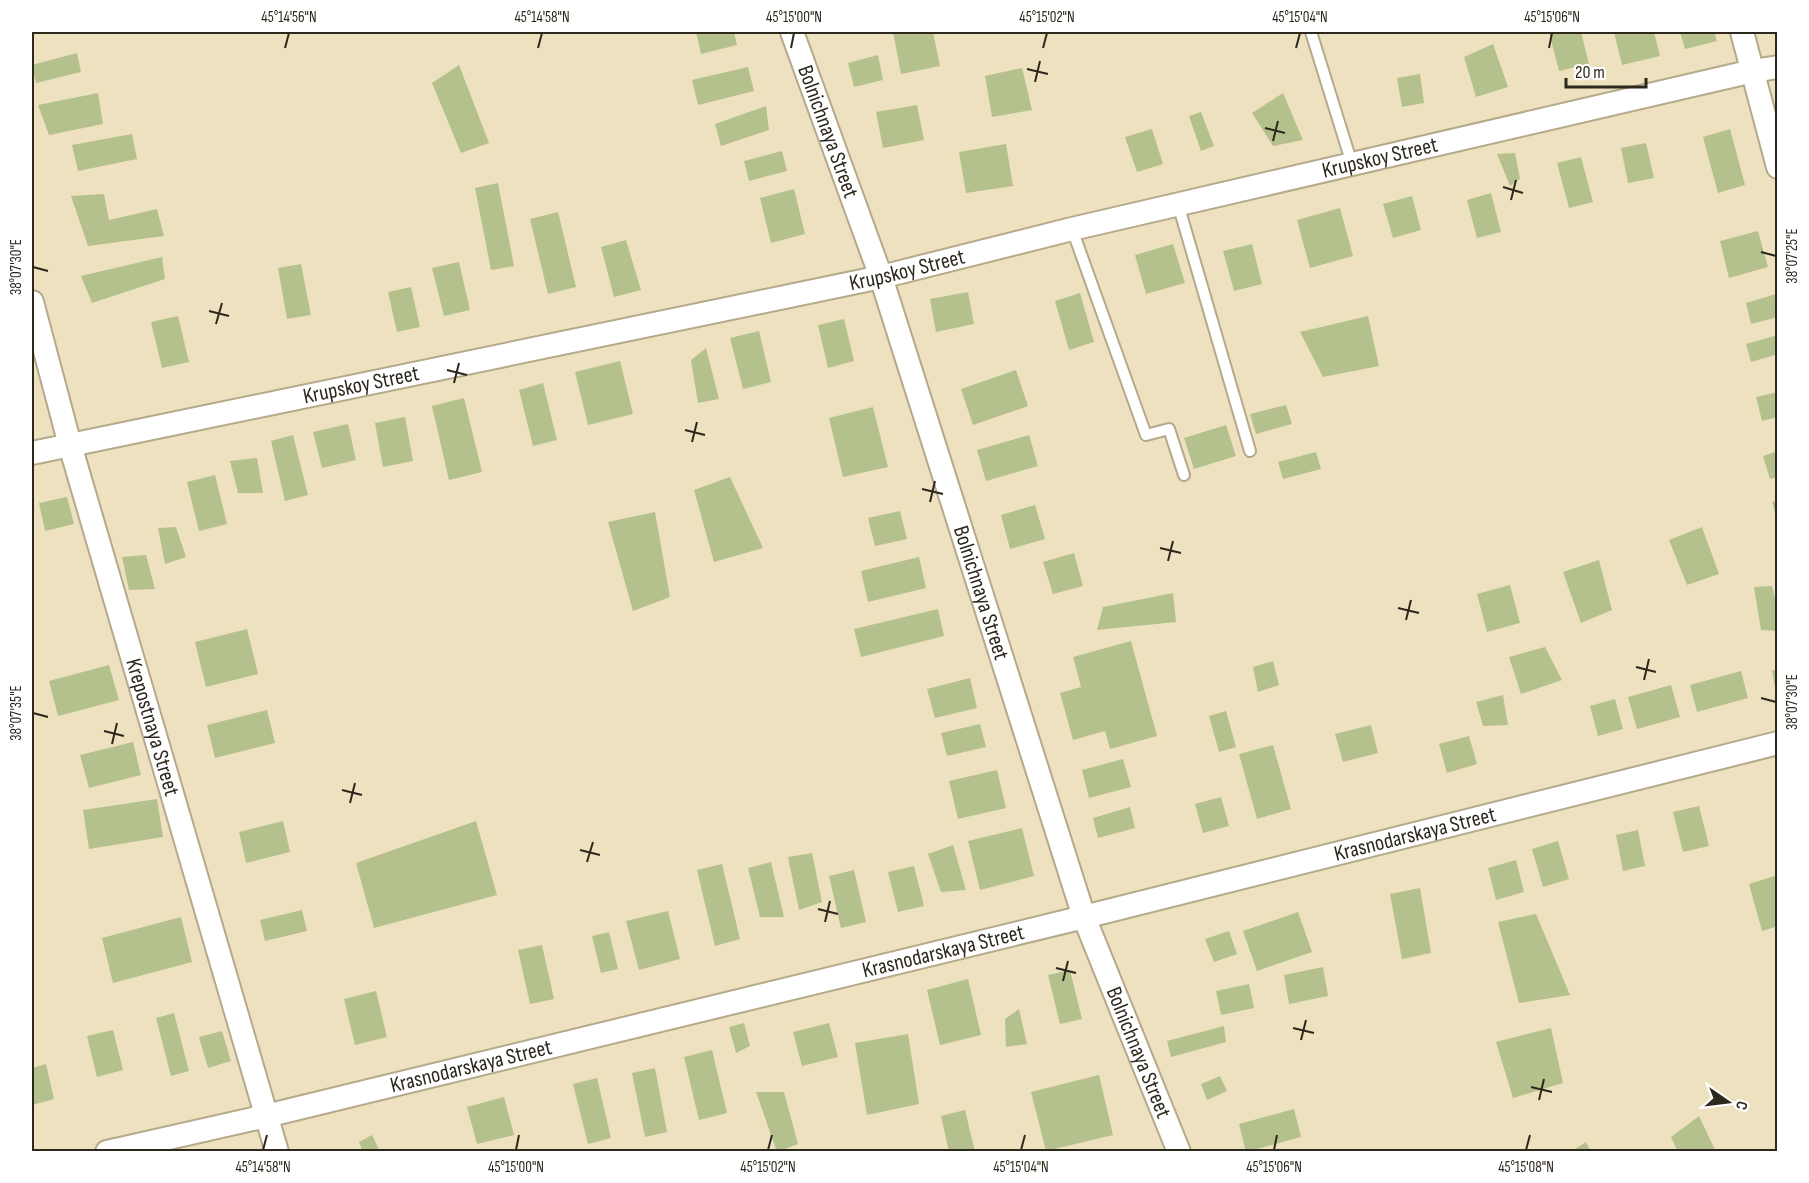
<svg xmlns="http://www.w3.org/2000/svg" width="1809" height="1183" viewBox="0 0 1809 1183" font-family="'Sofia Sans Condensed',sans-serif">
<rect width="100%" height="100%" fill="#eee1c0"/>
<!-- building -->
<path fill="#b5c18c" d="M 696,32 L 734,32 L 737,45 L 701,54 Z
M 893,32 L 933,32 L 940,66 L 901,74 Z
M 1549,32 L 1581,32 L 1589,64 L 1559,71 Z
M 1614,32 L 1654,32 L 1660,56 L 1622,65 Z
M 1680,32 L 1714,32 L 1717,41 L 1685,49 Z
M 1493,44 L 1508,87 L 1476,97 L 1464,57 Z
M 77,53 L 81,72 L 36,83 L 32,65 Z
M 878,55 L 883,80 L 854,87 L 848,63 Z
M 459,65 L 489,143 L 461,153 L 432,83 Z
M 748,67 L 754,91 L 698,105 L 692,80 Z
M 1022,68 L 1032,110 L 992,117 L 985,76 Z
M 1420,74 L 1424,103 L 1402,107 L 1397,78 Z
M 98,93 L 103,124 L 49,135 L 38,105 Z
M 1283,93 L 1303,140 L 1273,146 L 1252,113 Z
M 917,105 L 924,140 L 883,148 L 876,112 Z
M 766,106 L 769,130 L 721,146 L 715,124 Z
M 1201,112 L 1214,146 L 1201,151 L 1189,116 Z
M 1152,129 L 1163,164 L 1137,172 L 1125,137 Z
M 1730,129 L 1745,185 L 1718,193 L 1703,137 Z
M 132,134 L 137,159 L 78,171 L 72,145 Z
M 1646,143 L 1654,178 L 1628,183 L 1621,148 Z
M 1006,144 L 1013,186 L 966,193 L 959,152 Z
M 782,151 L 787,171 L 749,181 L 744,161 Z
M 1515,153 L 1520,179 L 1510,186 L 1497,154 Z
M 1581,157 L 1593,202 L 1569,208 L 1557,163 Z
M 498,183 L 514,266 L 491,270 L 475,188 Z
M 794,189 L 805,234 L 771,243 L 760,198 Z
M 1491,193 L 1501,232 L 1477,238 L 1467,200 Z
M 104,194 L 109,220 L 157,209 L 164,236 L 88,246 L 71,196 Z
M 1412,196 L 1421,230 L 1393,238 L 1383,204 Z
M 1340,208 L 1353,256 L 1310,268 L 1297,220 Z
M 558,212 L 576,287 L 548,294 L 530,219 Z
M 1758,231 L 1768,267 L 1729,278 L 1720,241 Z
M 626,240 L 641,290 L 614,297 L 601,247 Z
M 1173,244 L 1185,283 L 1146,294 L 1135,255 Z
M 1252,244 L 1262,284 L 1234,291 L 1223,251 Z
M 162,257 L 165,279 L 92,303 L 81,276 Z
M 459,262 L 470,310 L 444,316 L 432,268 Z
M 301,264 L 311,315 L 287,319 L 278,268 Z
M 411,287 L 420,327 L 397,332 L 388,292 Z
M 968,292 L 974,324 L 936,332 L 930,299 Z
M 1080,293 L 1094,342 L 1069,350 L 1055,301 Z
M 1776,294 L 1778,317 L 1751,324 L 1746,303 Z
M 178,316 L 189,362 L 162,368 L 151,322 Z
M 1368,316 L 1379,366 L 1323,377 L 1300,332 Z
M 844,319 L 854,361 L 828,368 L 818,325 Z
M 759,331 L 771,382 L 743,389 L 730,338 Z
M 1778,335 L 1778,354 L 1751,362 L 1746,344 Z
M 706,348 L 719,399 L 698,403 L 691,360 Z
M 620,361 L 633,414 L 588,425 L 575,372 Z
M 1016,370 L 1028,406 L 973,425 L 961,389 Z
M 543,383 L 557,440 L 533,446 L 519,390 Z
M 1778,392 L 1778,417 L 1762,421 L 1756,397 Z
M 464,398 L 482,472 L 449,480 L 432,406 Z
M 1286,405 L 1292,424 L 1256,434 L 1250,414 Z
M 873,407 L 888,467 L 843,477 L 829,418 Z
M 405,417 L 413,461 L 383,467 L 375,423 Z
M 348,424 L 356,460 L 322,468 L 313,432 Z
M 1226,425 L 1236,456 L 1194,469 L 1184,438 Z
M 293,435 L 308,495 L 285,501 L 271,441 Z
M 1029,435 L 1038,466 L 986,481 L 977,450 Z
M 1778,451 L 1778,477 L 1770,479 L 1763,456 Z
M 1316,452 L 1321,469 L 1283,479 L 1278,462 Z
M 257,458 L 263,493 L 238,493 L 230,461 Z
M 215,475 L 227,524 L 199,531 L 187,482 Z
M 730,477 L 763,548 L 714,562 L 694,490 Z
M 67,497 L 74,524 L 45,531 L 39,503 Z
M 1778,501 L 1778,519 L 1777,519 L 1772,502 Z
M 1035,505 L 1045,539 L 1010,549 L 1001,515 Z
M 900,511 L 907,539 L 875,546 L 868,518 Z
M 655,512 L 670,597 L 633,611 L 608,522 Z
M 176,527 L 186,557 L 165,564 L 158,528 Z
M 1702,527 L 1719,574 L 1687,585 L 1669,540 Z
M 1074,553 L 1083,586 L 1053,594 L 1043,562 Z
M 146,555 L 155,589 L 129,590 L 122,557 Z
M 919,557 L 926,588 L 868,602 L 861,571 Z
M 1599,560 L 1612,610 L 1581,623 L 1563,572 Z
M 1510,585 L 1520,623 L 1487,632 L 1477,594 Z
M 1772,586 L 1778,610 L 1778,631 L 1761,630 L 1754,587 Z
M 1173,593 L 1176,622 L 1097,630 L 1103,607 Z
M 938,609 L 944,636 L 861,657 L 854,629 Z
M 247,629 L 258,674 L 206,687 L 195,642 Z
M 1131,641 L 1157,736 L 1110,749 L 1105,731 L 1073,740 L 1060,693 L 1081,687 L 1073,657 Z
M 1545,647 L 1562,680 L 1521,694 L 1509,657 Z
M 1273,661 L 1279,685 L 1258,692 L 1253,667 Z
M 109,665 L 119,700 L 58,716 L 49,681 Z
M 1778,668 L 1778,692 L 1776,692 L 1772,671 Z
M 1741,671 L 1748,698 L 1697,712 L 1690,685 Z
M 970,678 L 977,708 L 935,718 L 927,689 Z
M 1671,685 L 1680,717 L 1637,729 L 1628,697 Z
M 1503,695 L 1508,725 L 1483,726 L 1476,702 Z
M 1615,699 L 1623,729 L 1598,736 L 1590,706 Z
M 267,710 L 275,743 L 215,758 L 207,725 Z
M 1226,711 L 1236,747 L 1219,752 L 1209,716 Z
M 980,724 L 986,747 L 947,756 L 941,733 Z
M 1371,725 L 1378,753 L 1343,762 L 1335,734 Z
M 1469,736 L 1477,764 L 1447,773 L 1439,744 Z
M 133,742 L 141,775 L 89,788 L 80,755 Z
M 1273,745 L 1291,809 L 1257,819 L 1239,754 Z
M 1123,759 L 1131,787 L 1089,798 L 1082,770 Z
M 997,770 L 1006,808 L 958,819 L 949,781 Z
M 1221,797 L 1229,826 L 1203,833 L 1195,804 Z
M 157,799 L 163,837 L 89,849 L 83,810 Z
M 1699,806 L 1709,846 L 1683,852 L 1673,812 Z
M 1130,807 L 1135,828 L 1098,838 L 1093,818 Z
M 283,821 L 290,852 L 246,863 L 239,832 Z
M 476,821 L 497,895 L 374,928 L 356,863 Z
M 1022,828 L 1034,876 L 980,890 L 968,841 Z
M 1638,830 L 1645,866 L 1623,871 L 1616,835 Z
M 1558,841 L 1569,879 L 1543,887 L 1532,849 Z
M 953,845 L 966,890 L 941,892 L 928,854 Z
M 812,853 L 822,902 L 799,910 L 788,857 Z
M 1516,860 L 1524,892 L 1496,900 L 1488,868 Z
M 771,862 L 784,917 L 760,917 L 748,868 Z
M 722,864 L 740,939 L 715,946 L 697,870 Z
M 914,866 L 924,906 L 898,912 L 888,872 Z
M 854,870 L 866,922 L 841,928 L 829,876 Z
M 1778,875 L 1778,926 L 1762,931 L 1749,884 Z
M 1420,888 L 1431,953 L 1402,959 L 1390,894 Z
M 302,910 L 307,931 L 265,941 L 260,920 Z
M 668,911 L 680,959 L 639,970 L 626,921 Z
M 1298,912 L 1312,952 L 1257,971 L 1243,931 Z
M 1536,914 L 1570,995 L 1519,1003 L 1498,922 Z
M 181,917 L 192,962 L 113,983 L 102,938 Z
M 1229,931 L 1237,954 L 1214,962 L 1205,939 Z
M 609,932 L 618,969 L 601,973 L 592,936 Z
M 542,945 L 554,999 L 530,1004 L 518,950 Z
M 1323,967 L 1328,996 L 1289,1004 L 1284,975 Z
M 1070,970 L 1082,1019 L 1060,1024 L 1048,975 Z
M 968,979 L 981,1035 L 940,1045 L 927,990 Z
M 1249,984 L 1254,1008 L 1221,1015 L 1216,991 Z
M 376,991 L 387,1037 L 355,1045 L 344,999 Z
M 1019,1009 L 1027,1044 L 1006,1047 L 1005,1019 Z
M 174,1013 L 189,1071 L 171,1076 L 156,1018 Z
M 744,1023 L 750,1046 L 736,1053 L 729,1027 Z
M 829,1023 L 838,1057 L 802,1066 L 793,1032 Z
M 1224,1026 L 1226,1042 L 1171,1057 L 1167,1041 Z
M 1551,1028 L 1563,1083 L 1513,1098 L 1496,1042 Z
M 113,1030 L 123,1070 L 97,1077 L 87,1036 Z
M 222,1031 L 231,1061 L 208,1068 L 199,1037 Z
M 908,1034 L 919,1104 L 867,1115 L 855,1043 Z
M 712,1050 L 727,1113 L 699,1120 L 684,1057 Z
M 46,1064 L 54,1099 L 32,1105 L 32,1068 Z
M 655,1068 L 667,1132 L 645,1137 L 632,1073 Z
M 1099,1075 L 1113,1135 L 1046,1151 L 1031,1092 Z
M 1220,1076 L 1227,1091 L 1207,1100 L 1201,1084 Z
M 597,1078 L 611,1138 L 588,1144 L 573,1084 Z
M 756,1092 L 784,1092 L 798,1144 L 777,1152 Z
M 504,1097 L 514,1135 L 477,1144 L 467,1107 Z
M 1294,1109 L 1301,1137 L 1246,1152 L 1239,1124 Z
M 965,1110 L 975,1152 L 949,1152 L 941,1116 Z
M 1699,1116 L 1716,1152 L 1678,1152 L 1671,1137 Z
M 372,1135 L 380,1152 L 363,1152 L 359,1142 Z
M 1586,1142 L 1591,1152 L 1570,1152 Z"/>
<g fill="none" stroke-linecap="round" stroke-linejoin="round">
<defs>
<path id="lane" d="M 1311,32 L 1352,164
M 1178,204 L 1250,451
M 1072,229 L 1146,435 L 1169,429 L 1184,475"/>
<g id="street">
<path id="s1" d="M 792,32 L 881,277 L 1084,917 L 1179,1152"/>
<path d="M 1742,32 L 1778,167"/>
<path id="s2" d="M 32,302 L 70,445 L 277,1152"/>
<path id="s3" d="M 32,453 L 881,277 L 1072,229 L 1753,71 L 1778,67"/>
<path id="s4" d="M 107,1152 L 266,1116 L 1084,917 L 1778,743"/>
</g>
</defs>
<!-- lane casing -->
<use href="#lane" stroke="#b5a98a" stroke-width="14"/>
<!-- street casing -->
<use href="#street" stroke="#b5a98a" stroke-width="26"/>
<!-- lane -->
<use href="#lane" stroke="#fff" stroke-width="10"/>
<!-- street -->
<use href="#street" stroke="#fff" stroke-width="22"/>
</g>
<!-- ticks -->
<path fill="none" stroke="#2d281c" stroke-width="2" d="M 285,48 L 289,33M 538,48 L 542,33M 791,48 L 794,33M 1043,48 L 1047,33M 1296,48 L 1300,33M 1549,48 L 1552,33M 1027,69 L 1048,74M 1035,82 L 1040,61M 1265,128 L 1285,133M 1273,141 L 1278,121M 1503,187 L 1523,193M 1511,200 L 1516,180M 1761,252 L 1776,256M 33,267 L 48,271M 209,311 L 229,316M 216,324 L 222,303M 447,370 L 467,375M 454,383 L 459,363M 685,430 L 705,435M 692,442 L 697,422M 922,489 L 943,494M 930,502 L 935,481M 1160,548 L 1181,553M 1168,561 L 1173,541M 1398,608 L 1419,613M 1406,620 L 1411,600M 1636,667 L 1656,672M 1644,680 L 1649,659M 1761,698 L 1776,702M 33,713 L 48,717M 104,731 L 124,736M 112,744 L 117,723M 342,790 L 362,795M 350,803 L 355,783M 580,850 L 600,855M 587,862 L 593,842M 818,909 L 838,914M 825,922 L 830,901M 1056,968 L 1076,973M 1063,981 L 1068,961M 1293,1028 L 1314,1033M 1301,1040 L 1306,1020M 1531,1087 L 1552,1092M 1539,1100 L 1544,1079M 263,1150 L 267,1135M 516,1150 L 519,1135M 768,1150 L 772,1135M 1021,1150 L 1025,1135M 1274,1150 L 1277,1135M 1526,1150 L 1530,1135"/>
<g text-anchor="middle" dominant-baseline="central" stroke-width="4.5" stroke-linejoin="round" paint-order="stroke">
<!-- street labels -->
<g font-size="22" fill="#2d281c" stroke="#fff">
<text stroke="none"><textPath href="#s1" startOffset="106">Bolnichnaya Street</textPath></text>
<text stroke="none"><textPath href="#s3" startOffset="1380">Krupskoy Street</textPath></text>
<text stroke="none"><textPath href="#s3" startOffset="894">Krupskoy Street</textPath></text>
<text stroke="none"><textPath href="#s3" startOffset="336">Krupskoy Street</textPath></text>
<text stroke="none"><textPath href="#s1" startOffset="592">Bolnichnaya Street</textPath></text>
<text stroke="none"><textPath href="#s2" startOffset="442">Krepostnaya Street</textPath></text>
<text stroke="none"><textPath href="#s4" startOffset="1346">Krasnodarskaya Street</textPath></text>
<text stroke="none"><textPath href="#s4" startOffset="860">Krasnodarskaya Street</textPath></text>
<text stroke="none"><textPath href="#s1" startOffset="1078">Bolnichnaya Street</textPath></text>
<text stroke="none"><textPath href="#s4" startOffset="374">Krasnodarskaya Street</textPath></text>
</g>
</g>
<!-- border -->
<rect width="1809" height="1183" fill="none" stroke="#ffffff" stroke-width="66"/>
<!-- north arrow -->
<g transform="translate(1728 1102) rotate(104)" stroke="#ffffff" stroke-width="4.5" paint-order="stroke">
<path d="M0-4.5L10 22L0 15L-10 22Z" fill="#2d281c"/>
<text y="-9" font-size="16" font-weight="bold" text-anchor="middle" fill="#2d281c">С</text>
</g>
<!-- scale -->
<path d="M1566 78v9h80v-9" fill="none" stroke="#2d281c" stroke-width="3"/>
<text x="1575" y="78" font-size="18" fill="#2d281c" stroke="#ffffff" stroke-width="4.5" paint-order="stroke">20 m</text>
<rect x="33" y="33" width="1743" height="1117" fill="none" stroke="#2d281c" stroke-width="2"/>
<g font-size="15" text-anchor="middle" fill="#2d281c">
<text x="289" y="22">45°14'56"N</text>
<text x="542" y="22">45°14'58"N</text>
<text x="794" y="22">45°15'00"N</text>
<text x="1047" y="22">45°15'02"N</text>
<text x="1300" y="22">45°15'04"N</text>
<text x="1552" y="22">45°15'06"N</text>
<text transform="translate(1792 256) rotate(-90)" y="5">38°07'25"E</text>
<text transform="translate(16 267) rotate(-90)" y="5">38°07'30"E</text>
<text transform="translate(1792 702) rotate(-90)" y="5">38°07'30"E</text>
<text transform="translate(16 713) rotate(-90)" y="5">38°07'35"E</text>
<text x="263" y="1172">45°14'58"N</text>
<text x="516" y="1172">45°15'00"N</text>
<text x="768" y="1172">45°15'02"N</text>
<text x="1021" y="1172">45°15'04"N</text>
<text x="1274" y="1172">45°15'06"N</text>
<text x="1526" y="1172">45°15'08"N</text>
</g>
</svg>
